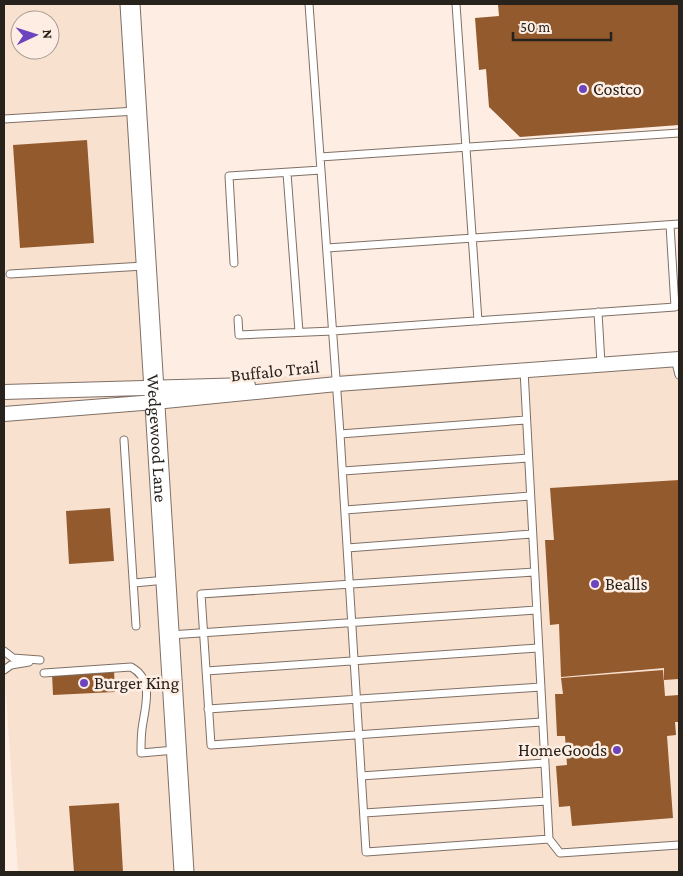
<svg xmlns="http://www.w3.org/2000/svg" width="683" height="876" viewBox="0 0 683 876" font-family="'Crimson Pro',serif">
<rect width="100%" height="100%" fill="#feede2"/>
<!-- built -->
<path fill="#f9e1d0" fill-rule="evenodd" d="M 4,4 L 122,4 L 177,872 L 18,872 L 4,666 ZM 20,20 L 50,20 L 50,50 L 20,50 Z
M 679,359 L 679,872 L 192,872 L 161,382 Z"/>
<!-- building -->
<path fill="#935a2d" d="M 498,4 L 679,4 L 679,125 L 520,137 L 489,107 L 486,69 L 479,70 L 475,18 L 499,16 Z
M 87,140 L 94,243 L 20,248 L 13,145 Z
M 679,480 L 679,679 L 664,680 L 664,668 L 561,677 L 559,624 L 550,625 L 545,540 L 554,540 L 550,488 Z
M 110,508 L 114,561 L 69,564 L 66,511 Z
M 114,670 L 115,692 L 53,695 L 52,674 Z
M 663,670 L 665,696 L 679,695 L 679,722 L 675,722 L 676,735 L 667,736 L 673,818 L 572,826 L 570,806 L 559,807 L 556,766 L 567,765 L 565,736 L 557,736 L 555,694 L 563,694 L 561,678 Z
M 119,803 L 123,872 L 74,872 L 69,806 Z"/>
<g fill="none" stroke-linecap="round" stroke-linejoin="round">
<defs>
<path id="lane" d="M 309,4 L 340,434 L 366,852 L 549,839
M 456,4 L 478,321
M 4,119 L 136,111
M 320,157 L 679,133
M 287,173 L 299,332
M 327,248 L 679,224
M 234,263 L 229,176 L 321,170
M 10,274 L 144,266
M 598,312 L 601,364
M 238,319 L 239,335 L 333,331 L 675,307 L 670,225
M 675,359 L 679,375
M 524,370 L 549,839 L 560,853 L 679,845
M 340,434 L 526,420
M 124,440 L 136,626
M 343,471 L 528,458
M 345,510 L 530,496
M 347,548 L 532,534
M 534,572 L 201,594 L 211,745 L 542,722
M 134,583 L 166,580
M 170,635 L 536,610
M 4,651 L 13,658 L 40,660
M 4,670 L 11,665 L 29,662
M 206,671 L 538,648
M 44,673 L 131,667 C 155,680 145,706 142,729 C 141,737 141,745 141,753 L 175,750
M 208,709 L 541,687
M 361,776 L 545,763
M 364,813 L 547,801"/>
<path id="street" d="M 4,392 L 248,385
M 4,414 L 155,402 L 337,384 L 679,359"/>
<g id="secondary">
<path id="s1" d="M 130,4 L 184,872"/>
</g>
</defs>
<!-- lane casing -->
<use href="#lane" stroke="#7f7066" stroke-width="9"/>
<!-- street casing -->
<use href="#street" stroke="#7f7066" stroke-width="16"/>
<!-- secondary casing -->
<use href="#secondary" stroke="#7f7066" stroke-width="21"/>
<!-- lane -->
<use href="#lane" stroke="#fff" stroke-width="7"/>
<!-- street -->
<use href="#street" stroke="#fff" stroke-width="14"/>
<!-- secondary -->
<use href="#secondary" stroke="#fff" stroke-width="19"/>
</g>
<!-- markers -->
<g fill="#6c45be" stroke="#feede2" stroke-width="2">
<circle cx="583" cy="89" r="5"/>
<circle cx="595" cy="584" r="5"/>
<circle cx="84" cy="683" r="5"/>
<circle cx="617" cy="750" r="5"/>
</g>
<g text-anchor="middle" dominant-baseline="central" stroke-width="5" stroke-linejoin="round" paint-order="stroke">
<!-- poi labels -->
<g font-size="18" fill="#28221d" stroke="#feede2" text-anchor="start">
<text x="593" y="89">Costco</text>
<text x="605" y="584">Bealls</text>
<text x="94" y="683">Burger King</text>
<text x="607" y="750" text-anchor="end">HomeGoods</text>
</g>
<!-- street labels -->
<g font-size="18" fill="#28221d" stroke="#feede2">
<text transform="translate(275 371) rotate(-6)">Buffalo Trail</text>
<text stroke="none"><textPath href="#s1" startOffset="435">Wedgewood Lane</textPath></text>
</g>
</g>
<!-- border -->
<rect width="683" height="876" fill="none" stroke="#28221d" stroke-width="10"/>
<!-- north arrow -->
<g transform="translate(35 35) rotate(86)"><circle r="24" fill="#feede2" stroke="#a89c93"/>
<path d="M0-4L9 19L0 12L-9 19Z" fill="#6c45be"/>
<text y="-8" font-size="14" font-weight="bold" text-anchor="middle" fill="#28221d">N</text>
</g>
<!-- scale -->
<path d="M513 32v8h98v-8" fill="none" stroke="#28221d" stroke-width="2.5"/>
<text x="520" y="32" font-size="15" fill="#28221d" stroke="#feede2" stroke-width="4" paint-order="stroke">50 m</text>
</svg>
